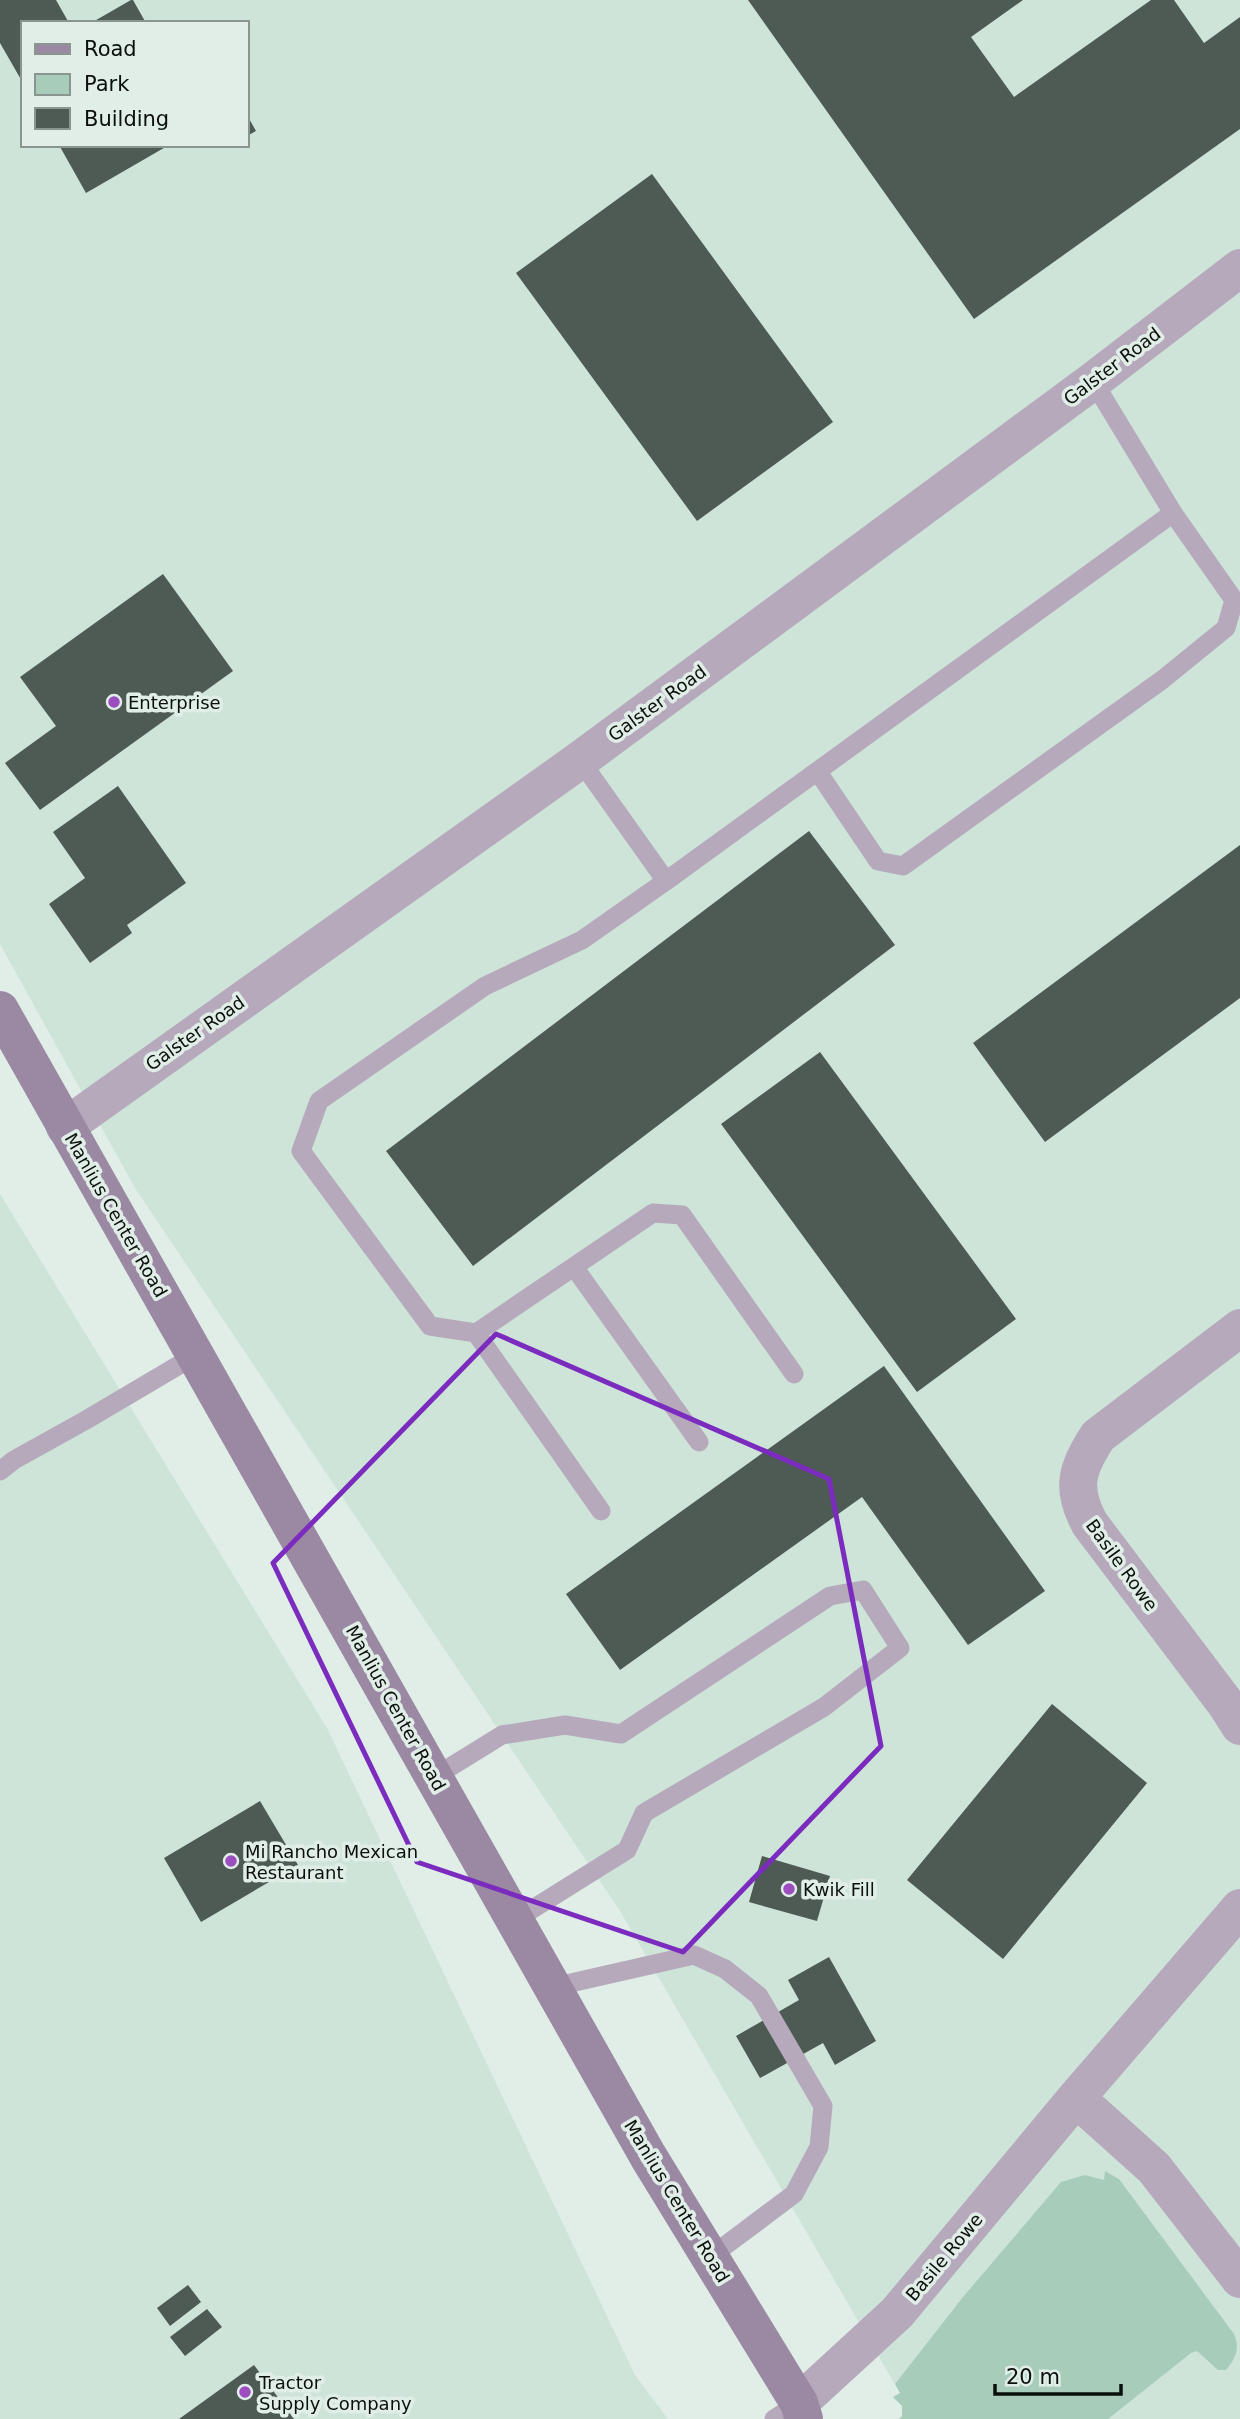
<svg xmlns="http://www.w3.org/2000/svg" width="1240" height="2419" viewBox="0 0 1240 2419" font-family="'DejaVu Sans',sans-serif">
<rect width="100%" height="100%" fill="#e0eee7"/>
<!-- built -->
<path fill="#cee4d9" fill-rule="evenodd" d="M 0,0 L 1240,0 L 1240,2419 L 915,2419 L 620,1911 L 135,1188 L 0,944 ZM 23,23 L 247,23 L 247,145 L 23,145 Z
M 0,1194 L 327,1728 L 635,2375 L 668,2419 L 0,2419 Z"/>
<!-- green -->
<path fill="#a7cdba" d="M 1105,2171 L 1119,2179 L 1234,2334 C 1240,2349 1236,2358 1226,2370 L 1218,2370 L 1197,2351 L 1191,2353 L 1108,2419 L 899,2419 L 902,2416 L 902,2406 L 893,2397 L 900,2393 L 895,2384 L 963,2297 L 1061,2182 L 1085,2175 L 1104,2180 Z"/>
<!-- building -->
<path fill="#4e5a54" d="M 0,0 L 56,0 L 69,23 L 23,23 L 23,83 L 0,43 Z
M 131,0 L 133,0 L 146,23 L 91,23 Z
M 748,0 L 1023,0 L 971,37 L 1014,97 L 1151,0 L 1174,0 L 1204,43 L 1240,17 L 1240,129 L 974,319 Z
M 247,115 L 256,131 L 247,136 Z
M 59,145 L 169,145 L 86,193 Z
M 652,174 L 833,422 L 697,521 L 516,273 Z
M 163,574 L 233,671 L 40,810 L 5,763 L 56,726 L 20,677 Z
M 118,786 L 186,883 L 127,925 L 132,933 L 90,963 L 49,904 L 85,878 L 53,832 Z
M 809,831 L 895,945 L 473,1266 L 386,1151 Z
M 1240,845 L 1240,998 L 1045,1142 L 973,1043 Z
M 820,1052 L 1016,1319 L 917,1392 L 721,1124 Z
M 884,1366 L 1045,1591 L 968,1645 L 862,1497 L 620,1670 L 566,1594 Z
M 1052,1704 L 1147,1783 L 1003,1959 L 907,1880 Z
M 260,1801 L 298,1865 L 201,1922 L 164,1858 Z
M 762,1856 L 830,1876 L 817,1921 L 749,1902 Z
M 829,1957 L 876,2041 L 835,2065 L 823,2043 L 760,2078 L 736,2036 L 799,2000 L 788,1980 Z
M 188,2285 L 201,2302 L 170,2326 L 157,2308 Z
M 207,2309 L 222,2327 L 185,2356 L 170,2337 Z
M 254,2365 L 294,2419 L 179,2419 Z"/>
<g fill="none" stroke-linecap="round" stroke-linejoin="round">
<!-- service -->
<path stroke="#b5a9bb" stroke-width="19" d="M 1093,381 L 1173,513
M 580,760 L 666,881 L 582,940 L 485,986 L 319,1101 L 301,1151 L 430,1326 L 476,1333 L 653,1213 L 682,1215 L 794,1374
M 666,881 L 1173,513 L 1234,600 L 1226,628 L 1162,680 L 903,866 L 878,861 L 818,772
M 574,1267 L 699,1442
M 476,1333 L 601,1511
M 0,1471 L 14,1460 L 86,1420 L 196,1355
M 434,1777 L 502,1735 L 565,1725 L 621,1734 L 830,1596 L 863,1590 L 900,1648 L 824,1707 L 644,1813 L 627,1850 L 515,1920
M 553,1987 L 694,1955 L 725,1969 L 759,1996 L 823,2106 L 819,2147 L 794,2194 L 710,2257
M 774,2419 L 799,2403"/>
<!-- minor -->
<path stroke="#b5a9bb" stroke-width="38" d="M 65,1127 L 580,760 L 1093,381 L 1240,268
M 1240,1328 L 1098,1436 C 1077,1468 1070,1488 1090,1524 L 1226,1704 L 1240,1726
M 1076,2098 L 1154,2168 L 1240,2279
M 799,2403 L 897,2313 L 1076,2098 L 1240,1908"/>
<!-- secondary -->
<path stroke="#9b89a4" stroke-width="38" d="M 0,1010 L 648,2156 L 799,2403 L 804,2419"/>
</g>
<!-- marked area -->
<path fill="none" stroke="#7b2cbf" stroke-width="5" stroke-linejoin="round" d="M 496,1334 L 829,1479 L 881,1746 L 683,1952 L 417,1862 L 273,1563 Z"/>
<!-- markers -->
<g fill="#9c4dbe" stroke="#e0eee7" stroke-width="2.5">
<circle cx="114" cy="702" r="7"/>
<circle cx="231" cy="1861" r="7"/>
<circle cx="789" cy="1889" r="7"/>
<circle cx="245" cy="2392" r="7"/>
</g>
<g text-anchor="middle" dominant-baseline="central" stroke-width="7" stroke-linejoin="round" paint-order="stroke">
<!-- street labels -->
<g font-size="18" fill="#0b100d" stroke="#e0eee7">
<text transform="translate(1112 366) rotate(-37)">Galster Road</text>
<text transform="translate(657 703) rotate(-36)">Galster Road</text>
<text transform="translate(195 1033) rotate(-35)">Galster Road</text>
<text transform="translate(116 1215) rotate(60)">Manlius Center Road</text>
<text transform="translate(1122 1565) rotate(54)">Basile Rowe</text>
<text transform="translate(396 1708) rotate(61)">Manlius Center Road</text>
<text transform="translate(677 2201) rotate(59)">Manlius Center Road</text>
<text transform="translate(944 2257) rotate(-50)">Basile Rowe</text>
</g>
<!-- poi labels -->
<g font-size="18" fill="#0b100d" stroke="#e0eee7" text-anchor="start">
<text x="128" y="702">Enterprise</text>
<text x="245" y="1851">Mi Rancho Mexican<tspan x="245" dy="21">Restaurant</tspan></text>
<text x="803" y="1889">Kwik Fill</text>
<text x="259" y="2382">Tractor<tspan x="259" dy="21">Supply Company</tspan></text>
</g>
</g>
<!-- legend -->
<rect x="21" y="21" width="228" height="126" fill="#e0eee7" stroke="#8b9590" stroke-width="2"/>
<rect x="35" y="44" width="35" height="10" fill="#9b89a4" stroke="#8b9590" stroke-width="2"/>
<text x="84" y="56" font-size="21" fill="#0b100d">Road</text>
<rect x="35" y="74" width="35" height="21" fill="#a7cdba" stroke="#8b9590" stroke-width="2"/>
<text x="84" y="91" font-size="21" fill="#0b100d">Park</text>
<rect x="35" y="108" width="35" height="21" fill="#4e5a54" stroke="#8b9590" stroke-width="2"/>
<text x="84" y="126" font-size="21" fill="#0b100d">Building</text>
<!-- scale -->
<path d="M995 2384v10h126v-10" fill="none" stroke="#0b100d" stroke-width="3.5"/>
<text x="1006" y="2384" font-size="21" fill="#0b100d" stroke="#e0eee7" stroke-width="5" paint-order="stroke">20 m</text>
</svg>
